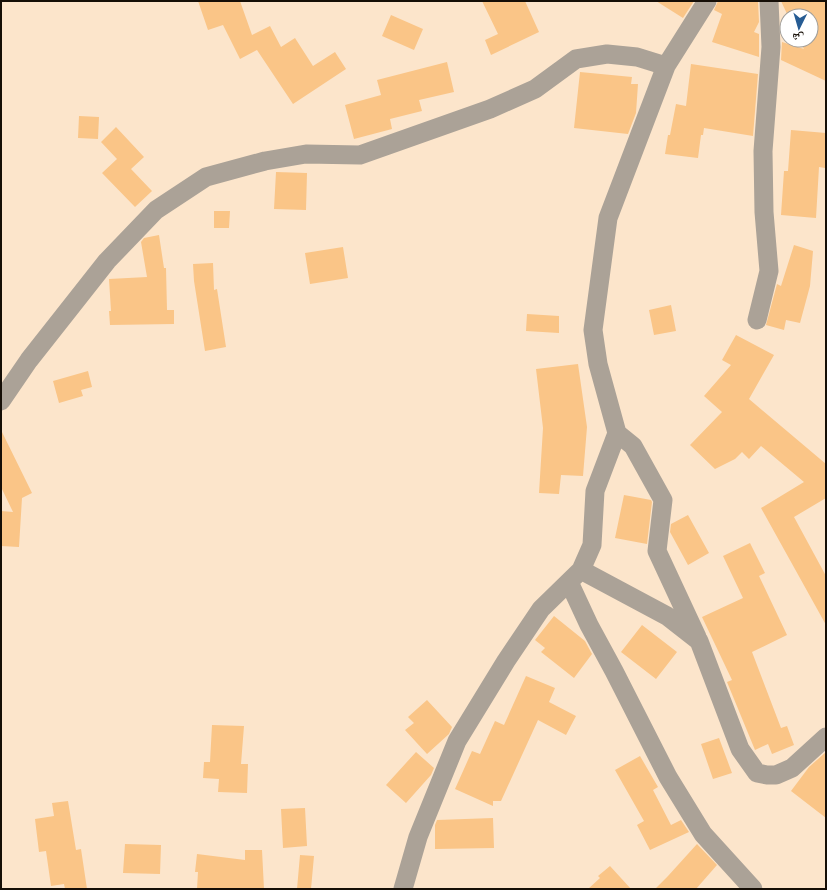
<svg xmlns="http://www.w3.org/2000/svg" width="827" height="890" viewBox="0 0 827 890" font-family="Barlow,'Noto Naskh Arabic',sans-serif">
<rect width="100%" height="100%" fill="#fce5cb"/>
<!-- building -->
<path fill="#fac587" d="M 198,1 L 240,1 L 252,35 L 270,26 L 281,47 L 295,38 L 313,66 L 335,52 L 346,69 L 293,104 L 257,50 L 240,59 L 223,25 L 208,30 Z
M 482,1 L 525,1 L 539,32 L 491,55 L 485,40 L 498,34 Z
M 656,1 L 694,1 L 683,18 Z
M 718,1 L 758,1 L 759,22 L 754,32 L 759,34 L 759,57 L 712,42 L 722,14 L 714,10 Z
M 781,1 L 826,1 L 826,81 L 781,60 L 782,42 L 804,49 L 799,40 L 811,40 L 811,16 L 788,16 Z
M 391,15 L 423,29 L 414,50 L 382,36 Z
M 447,62 L 454,92 L 419,100 L 422,111 L 390,119 L 392,129 L 354,139 L 345,105 L 381,95 L 377,80 Z
M 691,64 L 758,74 L 753,136 L 704,128 L 703,135 L 701,135 L 698,158 L 665,154 L 668,135 L 670,135 L 676,104 L 686,106 Z
M 580,72 L 632,77 L 631,84 L 638,84 L 636,113 L 628,134 L 574,128 Z
M 79,116 L 99,117 L 98,139 L 78,138 Z
M 116,127 L 144,157 L 131,169 L 152,191 L 135,207 L 102,173 L 117,159 L 101,142 Z
M 791,130 L 826,133 L 825,168 L 819,167 L 816,218 L 781,215 L 784,171 L 788,171 Z
M 276,172 L 307,173 L 306,210 L 274,209 Z
M 214,211 L 230,211 L 229,228 L 214,228 Z
M 159,235 L 164,268 L 166,268 L 167,310 L 174,310 L 174,324 L 110,325 L 109,311 L 111,311 L 109,279 L 147,277 L 141,242 L 144,238 Z
M 794,245 L 813,251 L 810,286 L 800,323 L 786,320 L 784,330 L 766,325 L 777,284 L 781,286 Z
M 343,247 L 348,278 L 310,284 L 305,253 Z
M 213,263 L 214,290 L 217,289 L 226,347 L 205,351 L 194,281 L 193,264 Z
M 671,305 L 676,331 L 654,335 L 649,310 Z
M 527,314 L 559,316 L 559,333 L 526,331 Z
M 736,335 L 774,355 L 749,399 L 826,464 L 826,498 L 794,517 L 826,576 L 826,625 L 761,508 L 804,482 L 761,446 L 749,459 L 742,452 L 735,459 L 715,469 L 690,445 L 722,412 L 704,396 L 731,365 L 722,360 Z
M 578,364 L 587,427 L 583,476 L 561,475 L 559,494 L 539,493 L 543,428 L 536,369 Z
M 88,371 L 92,387 L 81,390 L 83,396 L 59,403 L 53,381 Z
M 1,430 L 32,493 L 22,498 L 19,547 L 1,546 L 1,511 L 13,512 L 1,487 Z
M 624,495 L 651,500 L 652,502 L 647,544 L 615,538 Z
M 688,515 L 709,553 L 688,565 L 670,532 L 671,524 Z
M 750,543 L 765,573 L 759,576 L 787,635 L 752,652 L 781,728 L 787,726 L 794,745 L 772,754 L 768,744 L 755,750 L 727,682 L 732,680 L 702,617 L 743,598 L 723,556 Z
M 554,616 L 585,641 L 592,654 L 574,678 L 541,652 L 545,648 L 535,640 Z
M 642,625 L 677,652 L 656,679 L 621,652 Z
M 526,676 L 555,688 L 549,702 L 576,716 L 566,735 L 538,720 L 501,801 L 493,801 L 493,806 L 455,789 L 472,751 L 480,754 L 495,721 L 504,725 Z
M 427,700 L 452,727 L 449,734 L 427,754 L 405,730 L 414,723 L 408,717 Z
M 212,725 L 244,726 L 241,764 L 248,764 L 247,793 L 218,792 L 219,779 L 203,778 L 204,762 L 210,762 Z
M 719,738 L 732,773 L 713,779 L 701,744 Z
M 416,752 L 434,768 L 431,775 L 406,803 L 386,785 Z
M 826,752 L 826,818 L 791,791 L 809,767 Z
M 640,756 L 658,787 L 653,790 L 671,825 L 681,820 L 689,832 L 650,850 L 637,825 L 644,821 L 615,770 Z
M 68,801 L 76,850 L 81,849 L 87,889 L 65,889 L 64,884 L 51,886 L 46,851 L 39,852 L 35,819 L 54,816 L 52,803 Z
M 305,808 L 307,846 L 283,848 L 281,809 Z
M 493,818 L 494,848 L 435,849 L 435,825 L 437,820 Z
M 125,844 L 161,845 L 160,874 L 123,873 Z
M 697,844 L 717,865 L 696,889 L 655,889 L 668,876 Z
M 245,850 L 262,850 L 264,889 L 197,889 L 198,872 L 195,872 L 197,854 L 245,860 Z
M 300,855 L 314,856 L 311,889 L 297,889 Z
M 610,866 L 631,889 L 588,889 L 600,878 L 598,876 Z"/>
<g fill="none" stroke-linecap="round" stroke-linejoin="round">
<!-- street -->
<path stroke="#aba297" stroke-width="19" d="M 757,320 L 769,271 L 764,212 L 763,151 L 771,47 L 769,1
M 1,401 L 29,360 L 107,261 L 156,210 L 206,177 L 265,161 L 306,154 L 360,155 L 490,109 L 535,89 L 576,59 L 607,54 L 637,57 L 666,66
M 617,433 L 633,446 L 663,500 L 657,551 L 697,637
M 581,570 L 667,616 L 699,641 L 740,749 L 757,773 L 767,775 L 776,775 L 792,768 L 826,737
M 569,582 L 589,625 L 614,671 L 668,777 L 703,834 L 753,889
M 403,889 L 418,837 L 457,741 L 506,661 L 541,609 L 581,570 L 592,545 L 595,491 L 617,433 L 598,364 L 593,330 L 608,218 L 666,66 L 707,1"/>
</g>
<!-- border -->
<rect width="827" height="890" fill="none" stroke="#150e06" stroke-width="4"/>
<!-- north arrow -->
<g transform="translate(799 28) rotate(185)"><circle r="19" fill="#ffffff" stroke="#a19f9b"/>
<path d="M0-3L7 15L0 10L-7 15Z" fill="#265c94"/>
<text y="-6" font-size="11" font-weight="bold" text-anchor="middle" fill="#150e06">ش</text>
</g>
</svg>
